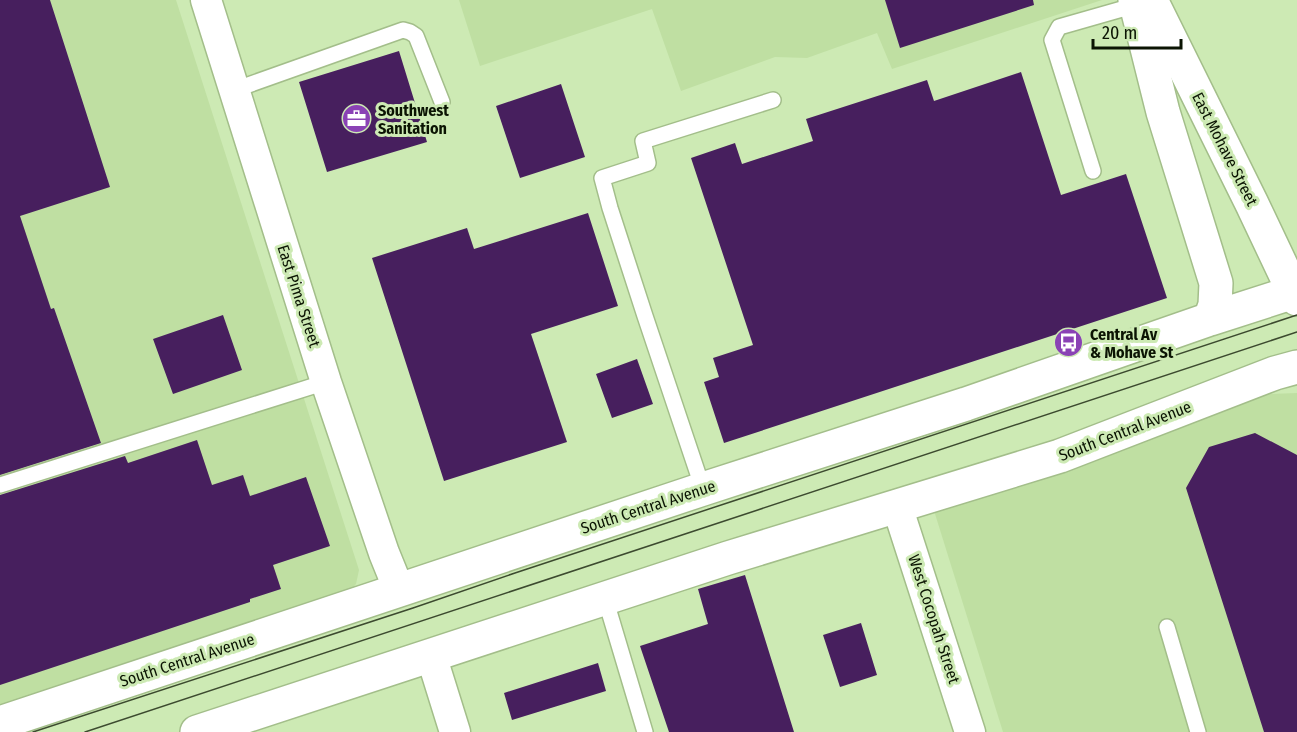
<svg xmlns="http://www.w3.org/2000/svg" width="1297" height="732" viewBox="0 0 1297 732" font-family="'Fira Sans Condensed',sans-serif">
<rect width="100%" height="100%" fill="#cdeab4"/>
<!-- built -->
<path fill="#bfdfa2" d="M 0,0 L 176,0 L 359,570 L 356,584 L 344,598 L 0,709 Z
M 459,0 L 1102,0 L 892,69 L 877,33 L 807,58 L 775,57 L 681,91 L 652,9 L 480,66 Z
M 1297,393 L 1297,732 L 1003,732 L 931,501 L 1246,395 Z"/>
<!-- building -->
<path fill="#471f5e" d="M 0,0 L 50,0 L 110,187 L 20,216 L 51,309 L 54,308 L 101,443 L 0,475 Z
M 885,0 L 1033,0 L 1034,5 L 900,48 Z
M 399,51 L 427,142 L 327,172 L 299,82 Z
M 1021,72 L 1061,195 L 1126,174 L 1167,298 L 724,443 L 704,382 L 719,377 L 713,358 L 753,345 L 691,158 L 735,143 L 742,164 L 813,141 L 806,119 L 927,80 L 934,101 Z
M 561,84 L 585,157 L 520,178 L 496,106 Z
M 588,213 L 618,306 L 531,334 L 567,442 L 444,481 L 372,258 L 467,228 L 474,249 Z
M 223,315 L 242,370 L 173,394 L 153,339 Z
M 637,359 L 653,404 L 612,418 L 596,374 Z
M 1255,433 L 1297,455 L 1297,732 L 1264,732 L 1186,488 L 1209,447 Z
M 197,440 L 212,485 L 243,475 L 250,496 L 306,477 L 330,546 L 273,565 L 281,589 L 250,599 L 250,602 L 0,685 L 0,495 L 125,456 L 128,463 Z
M 745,575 L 794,732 L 669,732 L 640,646 L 708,624 L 698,589 Z
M 861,623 L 877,675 L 840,687 L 823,635 Z
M 598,663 L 606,691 L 512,720 L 504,693 Z"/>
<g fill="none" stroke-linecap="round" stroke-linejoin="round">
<defs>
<path id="service" d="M 234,90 L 403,30 L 410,32 L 416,36 L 442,102
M 1093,171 L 1052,40 L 1059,27 L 1136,5
M 0,485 L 326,382
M 703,489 L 645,316 L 610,208 L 602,178 L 648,163 L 643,141 L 773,100
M 605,598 L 645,732
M 1167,627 L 1198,732"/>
<path id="minor" d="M 206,0 L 326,382 L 384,553 L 399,590
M 897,506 L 970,732
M 431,655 L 455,732"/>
<path id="tertiary" d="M 1151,0 L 1252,204 L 1297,299"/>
<path id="secondary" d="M 1135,0 L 1163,112 L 1216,283 L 1215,305 L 1210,319
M 0,723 L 703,489 L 966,404 L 1210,319 L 1297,291
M 197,732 L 728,558 L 1060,456 L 1275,373 L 1297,367"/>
</defs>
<!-- service casing -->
<use href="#service" stroke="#a3be8a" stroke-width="18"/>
<!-- minor casing -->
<use href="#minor" stroke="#a3be8a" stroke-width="33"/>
<!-- tertiary casing -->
<use href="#tertiary" stroke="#a3be8a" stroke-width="36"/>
<!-- secondary casing -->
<use href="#secondary" stroke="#a3be8a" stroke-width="36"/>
<!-- service -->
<use href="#service" stroke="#fff" stroke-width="15"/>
<!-- minor -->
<use href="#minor" stroke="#fff" stroke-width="30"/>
<!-- tertiary -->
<use href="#tertiary" stroke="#fff" stroke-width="33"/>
<!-- secondary -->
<use href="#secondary" stroke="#fff" stroke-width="33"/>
<!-- tram -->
<path stroke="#3c4a2f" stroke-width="1.5" d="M 33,732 L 413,608 L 515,573 L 1297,315
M 85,732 L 1297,332"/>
</g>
<!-- icons -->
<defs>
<symbol id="office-disc" viewBox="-11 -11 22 22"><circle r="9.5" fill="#8a42b5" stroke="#cdeab4"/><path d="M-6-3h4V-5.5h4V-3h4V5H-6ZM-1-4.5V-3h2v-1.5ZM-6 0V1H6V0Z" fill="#fff"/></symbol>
<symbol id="bus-disc" viewBox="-11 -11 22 22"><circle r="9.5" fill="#8a42b5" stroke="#cdeab4"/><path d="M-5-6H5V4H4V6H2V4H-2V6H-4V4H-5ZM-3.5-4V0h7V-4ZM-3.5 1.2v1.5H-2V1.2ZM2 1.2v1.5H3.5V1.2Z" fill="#fff"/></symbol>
</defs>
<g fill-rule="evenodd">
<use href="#office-disc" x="340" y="102" width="33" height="33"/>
<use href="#bus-disc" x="1052" y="326" width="33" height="33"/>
</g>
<g text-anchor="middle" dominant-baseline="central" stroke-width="6" stroke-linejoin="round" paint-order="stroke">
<!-- poi labels -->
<g font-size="16" font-weight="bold" fill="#0b1403" stroke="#cdeab4" text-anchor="start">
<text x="378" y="110">Southwest<tspan x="378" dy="18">Sanitation</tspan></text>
<text x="1090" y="334">Central Av<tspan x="1090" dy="18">&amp; Mohave St</tspan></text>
</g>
<!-- street labels -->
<g font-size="16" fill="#0b1403" stroke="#cdeab4">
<text transform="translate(1225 149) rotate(63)">East Mohave Street</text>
<text transform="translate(299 296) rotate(72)">East Pima Street</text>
<text transform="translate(1125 431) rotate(-21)">South Central Avenue</text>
<text transform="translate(648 507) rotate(-18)">South Central Avenue</text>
<text transform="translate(934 619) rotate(72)">West Cocopah Street</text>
<text transform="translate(187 660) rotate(-18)">South Central Avenue</text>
</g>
</g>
<!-- scale -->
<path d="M1093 39v9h88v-9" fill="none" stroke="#0b1403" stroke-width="3"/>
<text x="1102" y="39" font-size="18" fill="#0b1403" stroke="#cdeab4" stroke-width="4.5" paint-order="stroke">20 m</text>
</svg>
